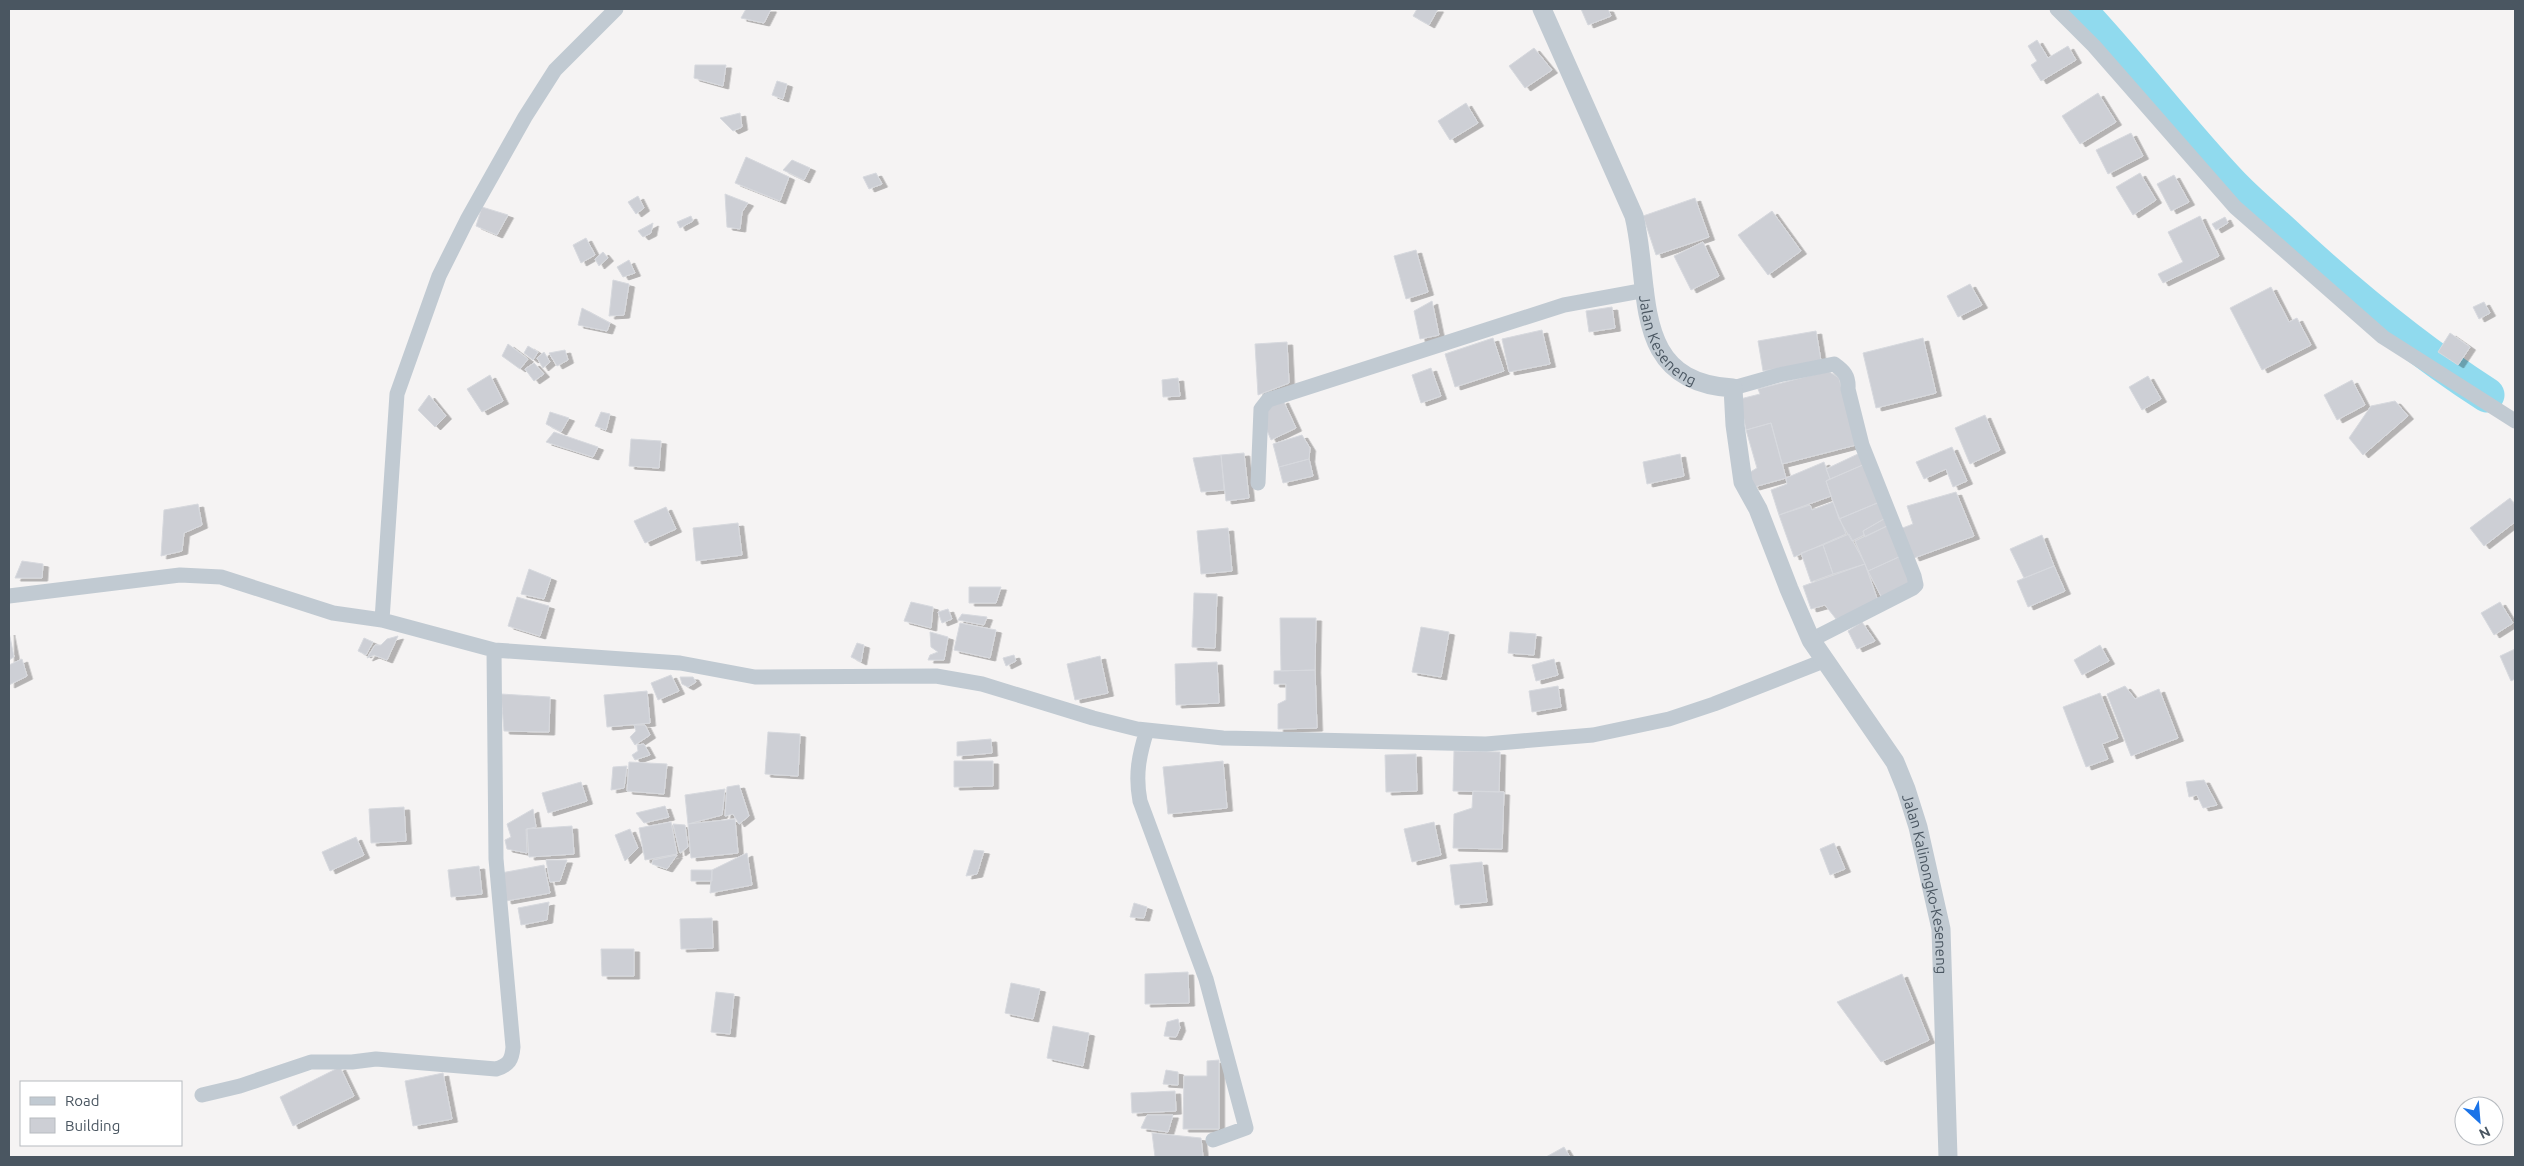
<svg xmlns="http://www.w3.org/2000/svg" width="2524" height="1166" viewBox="0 0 2524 1166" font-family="Ubuntu,sans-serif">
<defs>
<filter id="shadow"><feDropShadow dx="5.5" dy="3" stdDeviation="0" flood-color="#0004"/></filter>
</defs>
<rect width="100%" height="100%" fill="#f5f3f3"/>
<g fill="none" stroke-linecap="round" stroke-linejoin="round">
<!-- river -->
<path stroke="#90daee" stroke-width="35" d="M 2078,9 C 2131,65 2177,127 2230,183 C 2249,203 2271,221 2291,240 C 2353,297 2417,350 2487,395"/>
</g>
<!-- building -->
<path fill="#cdcfd5" stroke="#d7d9de" filter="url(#shadow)" d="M 746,9 L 771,9 L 764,23 L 741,18 Z
M 1417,9 L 1438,9 L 1429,25 L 1413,16 Z
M 1581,9 L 1608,9 L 1611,16 L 1588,25 Z
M 2037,40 L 2048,58 L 2068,46 L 2076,60 L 2041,81 L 2031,65 L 2037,61 L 2028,46 Z
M 1534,48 L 1552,70 L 1525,88 L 1509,66 Z
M 695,65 L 726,65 L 723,86 L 694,78 Z
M 777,81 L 787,84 L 783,99 L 772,95 Z
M 2098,93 L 2116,122 L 2080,144 L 2062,116 Z
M 1466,103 L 1478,123 L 1450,140 L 1438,121 Z
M 740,113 L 742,127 L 733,131 L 720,118 Z
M 2131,133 L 2143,156 L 2108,174 L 2096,150 Z
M 746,157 L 789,177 L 780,201 L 735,183 Z
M 792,160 L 810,168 L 804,180 L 783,170 Z
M 876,173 L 882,184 L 869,189 L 863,177 Z
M 2140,173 L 2156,200 L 2133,215 L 2116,187 Z
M 2174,175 L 2189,202 L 2171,211 L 2157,184 Z
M 725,194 L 748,203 L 742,212 L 740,229 L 727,227 Z
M 638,196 L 644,208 L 636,214 L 628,202 Z
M 1695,198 L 1709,237 L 1656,255 L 1643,216 Z
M 482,207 L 508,215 L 497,235 L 476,226 Z
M 1772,211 L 1801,251 L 1768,275 L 1738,235 Z
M 691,216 L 693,221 L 680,228 L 677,222 Z
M 2200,216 L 2219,256 L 2163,283 L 2158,274 L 2183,262 L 2168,232 Z
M 2225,217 L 2228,223 L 2216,230 L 2212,224 Z
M 653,223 L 651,233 L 643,237 L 638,231 Z
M 586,238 L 595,255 L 581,263 L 573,245 Z
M 1703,242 L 1719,276 L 1691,290 L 1674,256 Z
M 1416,250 L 1428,292 L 1406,299 L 1394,256 Z
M 603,252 L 608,258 L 599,266 L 595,259 Z
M 629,260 L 635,273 L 623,277 L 617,267 Z
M 613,280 L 629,284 L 624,315 L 609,316 Z
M 1970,284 L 1982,305 L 1958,317 L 1947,296 Z
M 2271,287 L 2289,322 L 2297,318 L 2311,345 L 2262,370 L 2230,308 Z
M 1432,301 L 1439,335 L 1420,339 L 1414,311 Z
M 2484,302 L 2490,313 L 2479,319 L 2473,307 Z
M 1612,307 L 1615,328 L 1589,332 L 1586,311 Z
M 582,308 L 610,323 L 607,331 L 578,325 Z
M 1542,330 L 1550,364 L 1509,372 L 1502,339 Z
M 1816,331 L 1821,361 L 1763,371 L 1758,341 Z
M 2450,333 L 2470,347 L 2458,365 L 2438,352 Z
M 1493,338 L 1504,371 L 1455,387 L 1445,354 Z
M 1923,338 L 1936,393 L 1876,408 L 1863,353 Z
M 1287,342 L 1289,383 L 1258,395 L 1255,344 Z
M 508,344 L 528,359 L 520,369 L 502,356 Z
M 528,346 L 538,352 L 533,360 L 524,353 Z
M 565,350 L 568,360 L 557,366 L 549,353 Z
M 544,352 L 550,362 L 543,368 L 537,358 Z
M 534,363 L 544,374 L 534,381 L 525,369 Z
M 1431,368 L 1441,396 L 1421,403 L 1412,375 Z
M 1828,371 L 1839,378 L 1856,445 L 1782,464 L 1771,423 L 1746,430 L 1740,399 L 1760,394 L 1758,389 Z
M 490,375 L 503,401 L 482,412 L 467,389 Z
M 2148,376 L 2161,399 L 2142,410 L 2129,387 Z
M 1178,378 L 1180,396 L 1163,397 L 1162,380 Z
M 2352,380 L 2365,405 L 2337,420 L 2324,395 Z
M 429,395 L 446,416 L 435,427 L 418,410 Z
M 1283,400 L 1296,428 L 1271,440 L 1264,423 L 1268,407 Z
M 2395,401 L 2408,416 L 2363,455 L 2349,438 L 2371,406 Z
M 550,412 L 569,418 L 561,432 L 546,424 Z
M 601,412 L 610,414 L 606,430 L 595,426 Z
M 1985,415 L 2000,450 L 1970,464 L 1955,428 Z
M 1771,423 L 1786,478 L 1754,487 L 1747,474 L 1757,468 L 1746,430 Z
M 554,432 L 598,447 L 593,457 L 546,442 Z
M 1302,435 L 1310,448 L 1309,459 L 1279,467 L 1273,444 Z
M 631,439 L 661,441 L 659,468 L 629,466 Z
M 1952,447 L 1967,481 L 1953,487 L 1946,469 L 1924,479 L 1916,462 Z
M 1244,453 L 1249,498 L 1226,501 L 1221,455 Z
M 1860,453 L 1865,464 L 1830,479 L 1826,469 Z
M 1680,454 L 1684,476 L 1647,484 L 1643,462 Z
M 1221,455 L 1224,490 L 1201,492 L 1193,458 Z
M 1309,459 L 1313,476 L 1283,483 L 1279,467 Z
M 1824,462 L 1830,479 L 1826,481 L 1831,496 L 1779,515 L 1771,490 L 1787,484 L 1786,478 Z
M 1865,464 L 1882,501 L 1839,519 L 1826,481 Z
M 1956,492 L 1974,536 L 1914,558 L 1900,529 L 1913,524 L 1907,506 Z
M 2510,498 L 2515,505 L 2515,522 L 2484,546 L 2470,528 Z
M 1882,501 L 1887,517 L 1863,531 L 1864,535 L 1852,541 L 1839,519 Z
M 1833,502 L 1846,534 L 1794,557 L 1779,515 L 1810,505 L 1812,510 Z
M 198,504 L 202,525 L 184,533 L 182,551 L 161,556 L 164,510 Z
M 666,507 L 676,529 L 645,543 L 634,521 Z
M 1884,519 L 1887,526 L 1865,537 L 1863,531 Z
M 738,523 L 742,555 L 696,561 L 693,528 Z
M 1887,526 L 1901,556 L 1868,571 L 1855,541 Z
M 1228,528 L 1232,571 L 1201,574 L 1197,531 Z
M 1849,534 L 1865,564 L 1833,574 L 1823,545 Z
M 2042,535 L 2054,566 L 2024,578 L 2010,549 Z
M 1823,545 L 1833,574 L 1811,582 L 1801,553 Z
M 1901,556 L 1913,584 L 1882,598 L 1868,571 Z
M 22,561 L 43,564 L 42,578 L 15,578 Z
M 1865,564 L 1879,604 L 1836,619 L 1825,605 L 1811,609 L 1803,586 Z
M 2054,566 L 2065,591 L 2028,607 L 2017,581 Z
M 529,569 L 551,578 L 544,599 L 521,594 Z
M 969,587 L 1001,587 L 996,603 L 969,603 Z
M 1194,593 L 1217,594 L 1215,648 L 1192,647 Z
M 517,597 L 549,606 L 540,636 L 508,626 Z
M 911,602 L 933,607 L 931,628 L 904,621 Z
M 2500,602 L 2513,623 L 2494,635 L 2481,613 Z
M 948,609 L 952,619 L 942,623 L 938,612 Z
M 962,614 L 987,617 L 984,625 L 958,620 Z
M 1280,618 L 1316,618 L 1315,670 L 1281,671 Z
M 1862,622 L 1875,641 L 1857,649 L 1848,631 Z
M 960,623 L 996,630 L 990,658 L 954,650 Z
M 1421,627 L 1449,632 L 1441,677 L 1412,672 Z
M 9,632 L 14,657 L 9,660 Z
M 930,632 L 948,637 L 944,660 L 928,660 L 930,655 L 938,652 L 931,647 Z
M 1510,632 L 1536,634 L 1534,655 L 1508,653 Z
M 398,636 L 387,660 L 374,655 L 367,658 L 375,645 L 381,645 L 387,639 Z
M 364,638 L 373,642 L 366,655 L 358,651 Z
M 857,643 L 864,645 L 861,662 L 851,657 Z
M 2100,645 L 2109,661 L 2082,675 L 2074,660 Z
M 2515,649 L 2515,679 L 2511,681 L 2500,656 Z
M 1014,655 L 1016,661 L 1006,666 L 1003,658 Z
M 1100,656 L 1108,693 L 1075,700 L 1067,664 Z
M 22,659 L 27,676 L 9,685 L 9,665 Z
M 1554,659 L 1558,675 L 1536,681 L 1532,665 Z
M 1217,662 L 1219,703 L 1176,705 L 1175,664 Z
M 1315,670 L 1317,728 L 1278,729 L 1278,704 L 1286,700 L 1286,684 L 1274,684 L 1274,671 Z
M 671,675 L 679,691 L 658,700 L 651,683 Z
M 680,677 L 693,677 L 696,682 L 688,687 L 682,684 Z
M 1558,686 L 1561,707 L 1532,712 L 1529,691 Z
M 2125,686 L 2135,699 L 2159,689 L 2178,738 L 2131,756 L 2107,694 Z
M 647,691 L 650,723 L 607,727 L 604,695 Z
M 2100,693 L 2118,738 L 2102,744 L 2108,759 L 2086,767 L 2063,707 Z
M 501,694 L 550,697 L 549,732 L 504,731 Z
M 634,725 L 645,725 L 650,735 L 635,745 L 630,737 L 636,731 Z
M 768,732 L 800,734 L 798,776 L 765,774 Z
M 991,739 L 992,753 L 957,756 L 957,742 Z
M 644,744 L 650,755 L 635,760 L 632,755 L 638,751 L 637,745 Z
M 1454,751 L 1500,752 L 1499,792 L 1453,791 Z
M 1416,754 L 1417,791 L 1386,792 L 1385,755 Z
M 954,761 L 993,761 L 993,786 L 954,787 Z
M 1223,761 L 1227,808 L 1168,814 L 1163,767 Z
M 629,762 L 667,764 L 664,794 L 627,791 Z
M 627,766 L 624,788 L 611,790 L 613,767 Z
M 2204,780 L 2217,805 L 2203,808 L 2197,795 L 2189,797 L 2186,782 Z
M 581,782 L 587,801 L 548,813 L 542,793 Z
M 739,785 L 749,816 L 739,824 L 733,814 L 725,816 L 727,787 Z
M 725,789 L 722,815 L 688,824 L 685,795 Z
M 1473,791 L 1504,792 L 1502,849 L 1453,848 L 1454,814 L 1472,808 Z
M 665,806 L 669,817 L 644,823 L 636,813 Z
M 404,807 L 406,841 L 371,843 L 369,809 Z
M 533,809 L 536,827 L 526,829 L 527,853 L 507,849 L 505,840 L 511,837 L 507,824 Z
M 735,819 L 738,853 L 691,858 L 688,824 Z
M 671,822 L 677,854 L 645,860 L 639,828 Z
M 1434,822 L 1441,855 L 1412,862 L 1404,829 Z
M 673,824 L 685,825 L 688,847 L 680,853 Z
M 572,826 L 574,854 L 529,857 L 527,829 Z
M 630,829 L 638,848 L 625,861 L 615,835 Z
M 356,837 L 364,855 L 330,871 L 322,852 Z
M 1834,843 L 1845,869 L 1830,875 L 1820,849 Z
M 974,850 L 984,851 L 977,874 L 966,876 Z
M 747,853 L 752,885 L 710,893 L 712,870 Z
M 677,855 L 667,869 L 652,864 L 653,860 Z
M 546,860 L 567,860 L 560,881 L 550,882 Z
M 1482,862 L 1487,902 L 1455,905 L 1450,865 Z
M 544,865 L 550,893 L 506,901 L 501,873 Z
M 479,866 L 482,894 L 451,897 L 448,870 Z
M 691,870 L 712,870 L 712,881 L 691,881 Z
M 549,902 L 547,920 L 521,925 L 518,908 Z
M 1134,903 L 1147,907 L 1144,918 L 1130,917 Z
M 712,918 L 713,948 L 681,949 L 680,919 Z
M 601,949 L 634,949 L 634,976 L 602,976 Z
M 1188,972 L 1189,1003 L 1145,1004 L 1145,974 Z
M 1902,974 L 1929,1040 L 1881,1062 L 1837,1002 Z
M 1011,983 L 1040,989 L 1033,1019 L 1005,1013 Z
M 716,992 L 734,994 L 730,1034 L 711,1032 Z
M 1178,1019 L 1180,1028 L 1176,1037 L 1164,1036 L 1167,1022 Z
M 1053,1026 L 1089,1033 L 1083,1066 L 1047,1058 Z
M 1219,1060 L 1219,1129 L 1183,1129 L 1184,1076 L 1207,1076 L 1207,1061 Z
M 340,1067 L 354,1096 L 293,1126 L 280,1097 Z
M 1166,1070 L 1178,1072 L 1178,1085 L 1163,1084 Z
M 443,1073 L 452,1119 L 413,1126 L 405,1081 Z
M 1175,1091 L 1176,1111 L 1132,1113 L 1131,1093 Z
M 1147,1115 L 1173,1115 L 1168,1132 L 1141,1128 Z
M 1152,1133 L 1201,1138 L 1203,1157 L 1155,1157 Z
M 1564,1147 L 1570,1157 L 1546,1157 Z"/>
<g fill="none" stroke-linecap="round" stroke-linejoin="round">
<!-- minor -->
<path stroke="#c1cad2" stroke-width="15" d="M 2057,9 L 2094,46 L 2235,207 L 2383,337 L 2515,421
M 1733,388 L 1779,375 L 1834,364 C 1844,371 1849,376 1848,389 L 1862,445 L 1914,576 L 1916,585 L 1913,588 L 1811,640
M 1258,483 L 1261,409 L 1268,400 L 1564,305 L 1646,290
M 9,596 L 180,575 L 221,577 L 333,613 L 382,620 L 494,650 L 680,663 L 755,677 L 936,676 L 982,684 L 1093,718 L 1137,729 L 1223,738 L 1486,744 L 1593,735 L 1669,719 L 1714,704 L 1826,660
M 382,620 L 397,394 L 439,276 L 467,220 L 525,117 L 555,70 L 616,9
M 1147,730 C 1139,755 1135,775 1140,801 L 1206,979 L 1246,1128 L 1213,1140
M 202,1095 L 240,1086 L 311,1062 L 352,1062 L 376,1059 L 496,1069 C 509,1065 512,1060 513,1047 L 496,859 L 494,650"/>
<!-- tertiary -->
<path stroke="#c1cad2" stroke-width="19" id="s1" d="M 1542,9 L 1634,216 C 1652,290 1629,382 1733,388 L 1735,425 L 1743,482 L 1758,509 L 1789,589 L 1811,640 L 1895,762 L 1906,789 L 1918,827 L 1941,929 L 1948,1157"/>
</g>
<g text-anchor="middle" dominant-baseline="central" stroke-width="5" stroke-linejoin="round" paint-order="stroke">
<!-- street labels -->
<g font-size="15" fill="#4a5661" stroke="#fff">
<text stroke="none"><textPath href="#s1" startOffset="359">Jalan Keseneng</textPath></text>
<text stroke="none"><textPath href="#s1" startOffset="991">Jalan Kalinongko-Keseneng</textPath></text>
</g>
</g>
<!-- border -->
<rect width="2524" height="1166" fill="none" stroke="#4a5661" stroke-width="20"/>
<!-- legend -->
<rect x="20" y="1081" width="162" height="65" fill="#ffffff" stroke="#b7bbc0"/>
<rect x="30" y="1097" width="25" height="8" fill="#c1cad2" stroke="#b7bbc0"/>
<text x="65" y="1106" font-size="15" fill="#4a5661">Road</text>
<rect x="30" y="1118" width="25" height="15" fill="#cdcfd5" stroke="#b7bbc0"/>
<text x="65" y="1131" font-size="15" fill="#4a5661">Building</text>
<!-- north arrow -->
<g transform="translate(2479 1121) rotate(154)"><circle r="24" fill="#ffffff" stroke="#b7bbc0"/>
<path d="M0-4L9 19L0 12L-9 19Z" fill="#1a73e8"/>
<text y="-8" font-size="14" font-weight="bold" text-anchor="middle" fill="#4a5661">N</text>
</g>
</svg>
